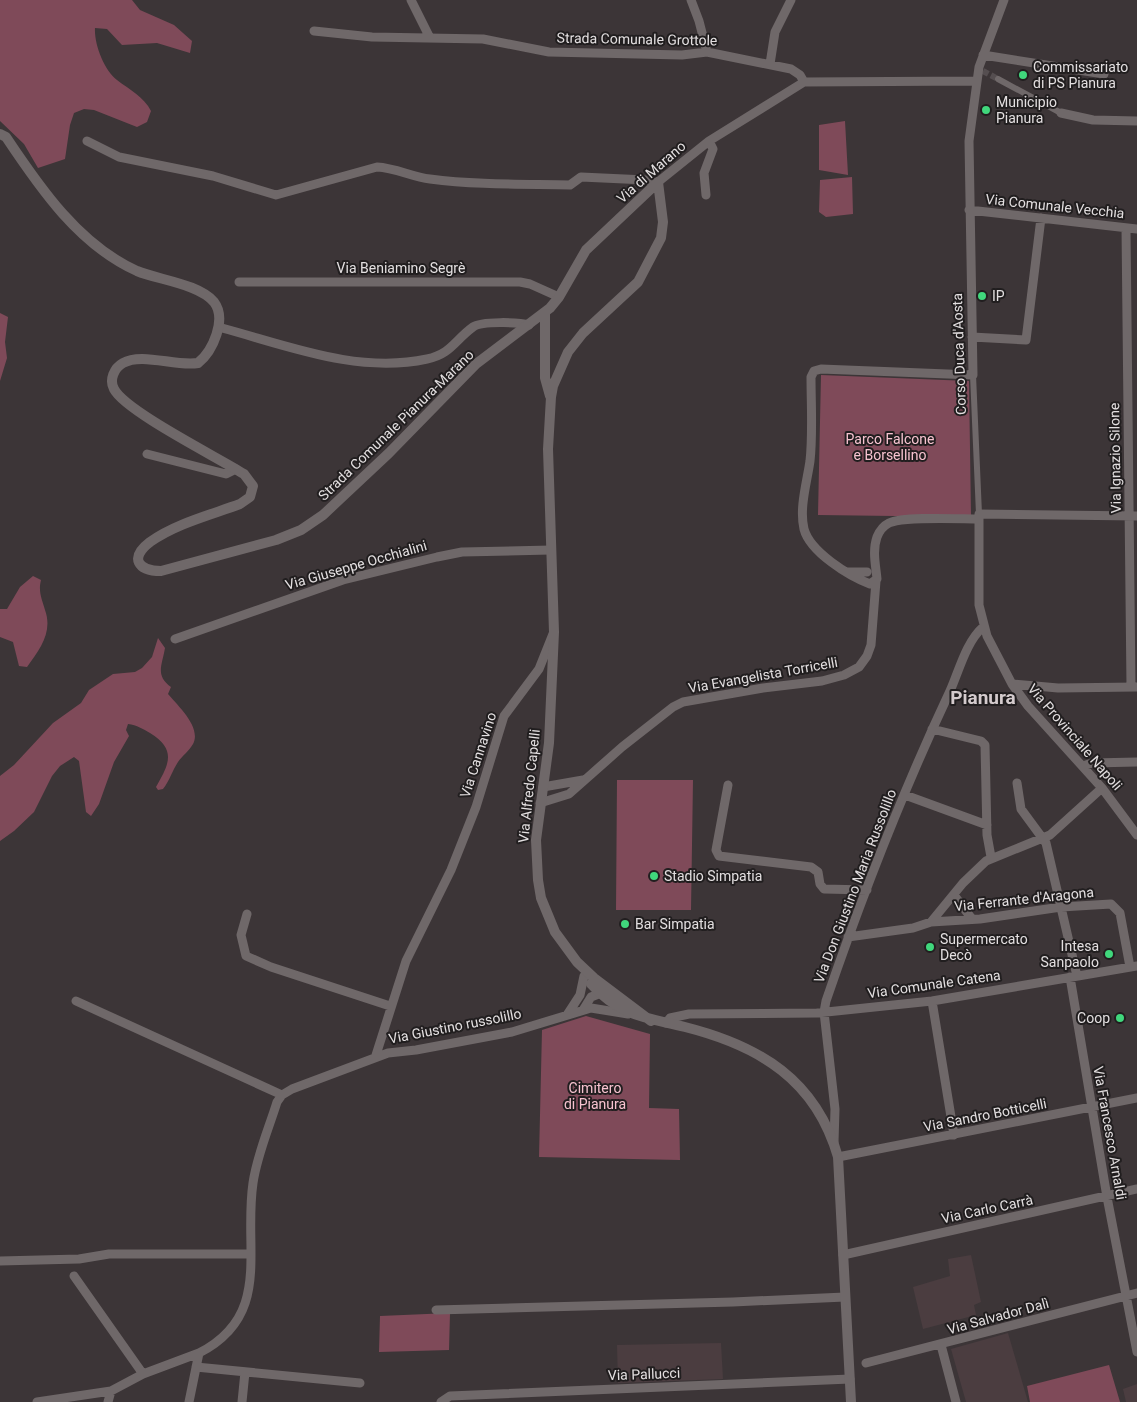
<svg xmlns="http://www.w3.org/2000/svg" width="1137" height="1402" viewBox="0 0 1137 1402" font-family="Roboto,sans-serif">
<rect width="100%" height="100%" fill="#3c3537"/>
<!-- built -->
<path fill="#4b3d40" d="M 971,1255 L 981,1302 L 974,1305 L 976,1315 L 923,1329 L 913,1287 L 950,1276 L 948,1259 Z
M 1008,1333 L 1028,1402 L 966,1402 L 951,1349 Z
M 721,1343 L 723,1379 L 618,1383 L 617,1345 Z
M 1137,1384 L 1137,1402 L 1126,1402 L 1123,1389 Z"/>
<!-- green -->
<path fill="#7f4a59" d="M 0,0 L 132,0 L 140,10 L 174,25 L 192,41 L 190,53 L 157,43 L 122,45 L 107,29 L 95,28 C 94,44 104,70 117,80 C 130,90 144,97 151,111 L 147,122 L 137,127 L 94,110 L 84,109 L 74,113 L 70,125 L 65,159 L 38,168 L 24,144 L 0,121 Z
M 845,121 L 848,175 L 819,170 L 819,125 Z
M 852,177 L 853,214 L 826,217 L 819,212 L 820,180 Z
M 0,313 L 8,317 L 5,342 L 7,358 L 0,381 Z
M 821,375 L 969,381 L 971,517 L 818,515 Z
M 33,576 L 41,580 C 38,592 42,599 45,610 C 53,632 40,649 27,667 L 19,666 L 13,642 L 0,637 L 0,609 L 7,609 L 20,587 Z
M 158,638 L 165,648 C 162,666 155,675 171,687 L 168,694 C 177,705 202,727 193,744 C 189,751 182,756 178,762 C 172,771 170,780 163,789 L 158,790 L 156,787 C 169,764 177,750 150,733 C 143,729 137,725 128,724 L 126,730 L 129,736 L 114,762 L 99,804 L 91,816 L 86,812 L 79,761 L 74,757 L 60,766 L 52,776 L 34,812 L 14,831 L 0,841 L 0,776 L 14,765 L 53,723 L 81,703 L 89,690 L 113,674 L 135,672 L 142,668 L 152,657 Z
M 617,780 L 693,780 L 691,910 L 616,910 Z
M 586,1016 L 650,1034 L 649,1108 L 679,1109 L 680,1160 L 539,1157 L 542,1030 Z
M 450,1313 L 449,1350 L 379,1352 L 380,1316 Z
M 1109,1365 L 1120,1402 L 1030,1402 L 1027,1386 Z"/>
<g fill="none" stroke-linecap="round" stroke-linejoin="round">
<!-- pedestrian-tunnel -->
<path stroke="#554e50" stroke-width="6" stroke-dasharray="6 3" stroke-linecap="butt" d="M 983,71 L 998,79"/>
<!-- pedestrian -->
<path stroke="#6f6869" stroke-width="6" d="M 998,79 L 1061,113
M 973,375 L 979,514"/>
<!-- minor -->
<path stroke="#6f6869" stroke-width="9" d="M 411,0 L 430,38
M 691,0 L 699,21 L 707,52
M 314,31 L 372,37 L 483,39 L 549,52 L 682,55 L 707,52 L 791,69 L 800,75 L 804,82
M 983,55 L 1104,74
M 770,64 L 775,32 L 791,0
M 1061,113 L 1093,120 L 1137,121
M 87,141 L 119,157 L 213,176 L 276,195 L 377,167 C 396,168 412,177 430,179 C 476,185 523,184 570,185 L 581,177 L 646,180 L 656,183
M 658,182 L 709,141 L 804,82 L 976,81
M 706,195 L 704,173 L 713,149 L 709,141
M 969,210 L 1137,229
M 1126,228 L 1131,687
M 239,282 L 520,282 L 530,284 L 559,297
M 222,328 C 289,346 358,374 427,359 C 451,354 455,340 473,327 C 481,321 519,322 529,325
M 972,337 L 1026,340 L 1041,218
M 147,454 L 226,474 L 236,469
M 1137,516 L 979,514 L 979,605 L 987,636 L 1012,684 L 1028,706 L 1102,788 L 1137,835
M 979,519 C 960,519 904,516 889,523 C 883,526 879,532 877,537 C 872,551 876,567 877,579 L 870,584 C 849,576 810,552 804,529 C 799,508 807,482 810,461 C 813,434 811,404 811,377 L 814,371 L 821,369 L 973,375 L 969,141 L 979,67 L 1004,0
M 848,572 L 867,572
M 175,639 L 343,580 L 437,557 L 462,552 L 551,550
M 1012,684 L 1058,688 L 1136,687
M 932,729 L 981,741 L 985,745 L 987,835 L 991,857
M 1083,766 L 1092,763 L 1137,762
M 1017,783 L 1021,809 L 1046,843 L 1077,976
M 728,785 L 716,850 L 719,856 L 811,867 L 818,872 L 820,884 L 824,889 L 867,890
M 543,787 L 583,780
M 905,795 L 987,825
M 540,803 L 569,794 L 622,747 L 673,707 L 683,702 L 763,688 L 822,681 L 844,675 L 859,667 L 867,656 L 871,645 L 876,581
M 954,895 L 972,919
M 247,914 L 241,935 L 246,956 L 271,967 L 390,1006
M 931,922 L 980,919 L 1061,907 L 1111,904 L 1120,913 L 1130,967
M 848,937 L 913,928 L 931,922 L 963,883 L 986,861 L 1050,835 L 1102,788
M 1070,977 L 1107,1197 L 1137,1352
M 76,1001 L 282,1095
M 932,1001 L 954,1135
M 583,1010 L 591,997 L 601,993
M 567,1015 L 580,995 L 584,976
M 666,1023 L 670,1018 L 689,1014 L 817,1013 L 932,1001 L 1137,966
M 376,1055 L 406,961 L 451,870 L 476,807 L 504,716 L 539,669 L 553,634
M 834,1142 L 835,1109 L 824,1012 L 826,1001 C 862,896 903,791 950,691 C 959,671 966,642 983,627
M 838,1157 L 1137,1098
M 843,1255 L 1137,1189
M 0,1261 L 79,1259 L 109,1254 L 250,1254
M 74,1276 L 143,1374
M 436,1310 L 733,1302 L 845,1297
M 941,1345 L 956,1402
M 866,1363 L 1137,1293
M 196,1367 L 360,1383
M 37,1402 L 111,1391 L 143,1374 L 199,1353
M 108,1402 L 111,1391
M 189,1402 L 199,1353 C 273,1315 243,1250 253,1183 C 257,1155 269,1128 277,1102 L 282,1095 L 292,1089 L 388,1053 L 416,1050 L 512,1032 L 591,1008 L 628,1014
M 242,1402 L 245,1372
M 441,1402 L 450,1396 L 850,1379"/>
<!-- tertiary -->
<path stroke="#6f6869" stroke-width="10" d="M 0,134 L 6,137 C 40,188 79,245 137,271 C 159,280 199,284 214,302 C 227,319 213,351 198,363 C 176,367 142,352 123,363 C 114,368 109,380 114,389 C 125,411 219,458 244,474 L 253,486 L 250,497 L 240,504 C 210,515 175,524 150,542 C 129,558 138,571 161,571 L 276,540 L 301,530 L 323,515 L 389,453 L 476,364 L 550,308 L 559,297 L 586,250 L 658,182
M 545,312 L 545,378 L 550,396
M 591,984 C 621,1017 645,1017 685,1027 C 760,1046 816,1080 838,1157 L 851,1402
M 651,1021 L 594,978 L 577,962 L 555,932 L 541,898 L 538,880 L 536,840 L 549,743 L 554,632 L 548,449 L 551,397 L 553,386 L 568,352 L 583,333 L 638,282 L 661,238 L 663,222 L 658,182"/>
</g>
<!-- markers -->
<g fill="#40d77c" stroke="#211e1f" stroke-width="2">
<circle cx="1023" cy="75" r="5"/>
<circle cx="986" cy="110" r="5"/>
<circle cx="982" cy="296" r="5"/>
<circle cx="654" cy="876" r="5"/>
<circle cx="625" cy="924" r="5"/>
<circle cx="930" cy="947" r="5"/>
<circle cx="1109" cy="954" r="5"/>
<circle cx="1120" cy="1018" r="5"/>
</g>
<g text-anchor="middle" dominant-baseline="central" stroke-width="4" stroke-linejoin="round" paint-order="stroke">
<!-- street labels -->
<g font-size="14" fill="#e3dfe0" stroke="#211e1f">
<text transform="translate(637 39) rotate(1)">Strada Comunale Grottole</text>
<text transform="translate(651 172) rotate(-41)">Via di Marano</text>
<text transform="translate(1055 206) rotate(6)">Via Comunale Vecchia</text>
<text x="401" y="268">Via Beniamino Segrè</text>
<text transform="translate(959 354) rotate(-92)">Corso Duca d'Aosta</text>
<text transform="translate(396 425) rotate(-44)">Strada Comunale Pianura-Marano</text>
<text transform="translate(1115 458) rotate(-91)">Via Ignazio Silone</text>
<text transform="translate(356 565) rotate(-16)">Via Giuseppe Occhialini</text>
<text transform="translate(763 675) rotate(-10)">Via Evangelista Torricelli</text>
<text transform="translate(1075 737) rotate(49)">Via Provinciale Napoli</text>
<text transform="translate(478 755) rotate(-72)">Via Cannavino</text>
<text transform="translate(529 786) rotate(-84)">Via Alfredo Capelli</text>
<text transform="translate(855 886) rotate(-69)">Via Don Giustino Maria Russolillo</text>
<text transform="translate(1024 899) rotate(-6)">Via Ferrante d'Aragona</text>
<text transform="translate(934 984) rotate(-8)">Via Comunale Catena</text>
<text transform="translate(455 1026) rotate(-11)">Via Giustino russolillo</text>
<text transform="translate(985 1115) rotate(-11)">Via Sandro Botticelli</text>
<text transform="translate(1110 1133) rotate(80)">Via Francesco Arnaldi</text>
<text transform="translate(987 1209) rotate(-12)">Via Carlo Carrà</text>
<text transform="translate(998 1316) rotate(-15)">Via Salvador Dalì</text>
<text transform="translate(644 1374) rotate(-2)">Via Pallucci</text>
</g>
<!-- poi labels -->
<g font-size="14" fill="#e3dfe0" stroke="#211e1f" text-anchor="start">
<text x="1033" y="67">Commissariato<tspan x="1033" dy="16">di PS Pianura</tspan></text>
<text x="996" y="102">Municipio<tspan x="996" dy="16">Pianura</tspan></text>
<text x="992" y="296">IP</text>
<text x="664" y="876">Stadio Simpatia</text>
<text x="635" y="924">Bar Simpatia</text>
<text x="940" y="939">Supermercato<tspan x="940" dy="16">Decò</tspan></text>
<text x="1099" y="946" text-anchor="end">Intesa<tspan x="1099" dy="16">Sanpaolo</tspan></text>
<text x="1110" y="1018" text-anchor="end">Coop</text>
</g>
<!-- park labels -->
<g font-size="14" fill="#f7c3d0" stroke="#211e1f">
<text x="890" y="439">Parco Falcone<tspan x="890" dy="16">e Borsellino</tspan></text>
<text x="595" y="1088">Cimitero<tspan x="595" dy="16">di Pianura</tspan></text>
</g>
<!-- district labels -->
<g font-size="19" font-weight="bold" fill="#d4cbcd" stroke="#211e1f">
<text x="983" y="697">Pianura</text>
</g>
</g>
</svg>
